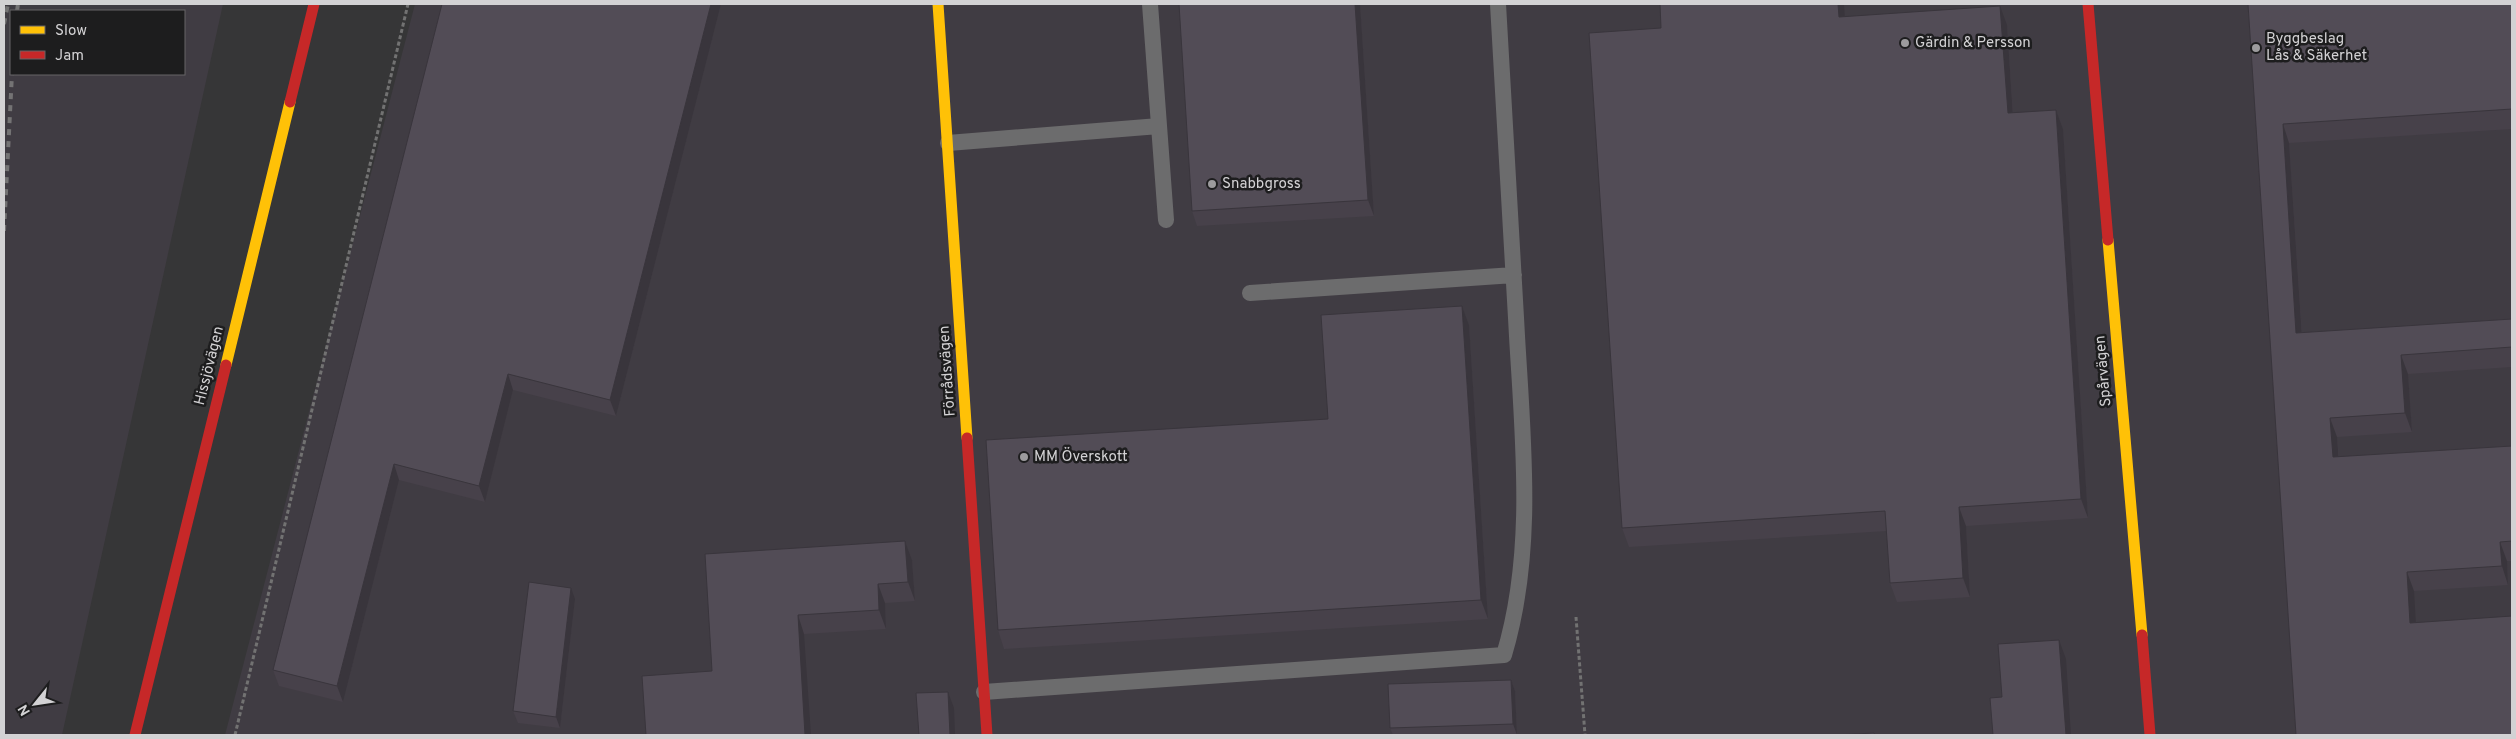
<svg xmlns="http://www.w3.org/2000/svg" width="2516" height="739" viewBox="0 0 2516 739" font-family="Overpass,sans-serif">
<rect width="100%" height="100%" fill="#363637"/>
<!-- built -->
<path fill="#403c43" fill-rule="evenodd" d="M 4,4 L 223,4 L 62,735 L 4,735 ZM 11,11 L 184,11 L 184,74 L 11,74 Z
M 415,4 L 2512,4 L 2512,735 L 225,735 Z"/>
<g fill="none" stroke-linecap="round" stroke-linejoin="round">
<!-- path -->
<path stroke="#727272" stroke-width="3" stroke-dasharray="4 2.5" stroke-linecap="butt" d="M 1576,617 L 1585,735
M 235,735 L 408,4"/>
<!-- lane -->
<path stroke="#6c6c6d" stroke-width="16" d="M 1150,4 L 1166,220
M 948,143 L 1159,126
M 1250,293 L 1514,275
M 984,692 L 1504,655 C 1535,552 1523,441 1517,336 C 1511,225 1504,114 1498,4"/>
<!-- slow -->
<path stroke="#ffc107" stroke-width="11" d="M 938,4 L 967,438
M 2108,240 L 2142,635
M 226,365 L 290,102"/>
<!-- jam -->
<path stroke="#c62828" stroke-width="11" d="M 2088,4 L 2108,240
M 290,102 L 314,4
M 967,438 L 987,735
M 2142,635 L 2150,735
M 135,735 L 226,365"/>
<!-- rail -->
<path stroke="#747374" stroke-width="4" stroke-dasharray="6 6" stroke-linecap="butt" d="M 17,11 L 18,4
M 4,24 L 8,4
M 4,231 L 12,74"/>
</g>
<!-- wall -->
<path fill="#47414a" d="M 442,4 L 721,4 L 616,416 L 513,390 L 485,502 L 399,480 L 343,702 L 279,686 L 273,670 Z
M 1360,4 L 1374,216 L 1197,226 L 1192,211 Z
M 2248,4 L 2512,4 L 2512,129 L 2289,143 L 2302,333 L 2512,319 L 2512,367 L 2408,374 L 2412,432 L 2337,437 L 2339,457 L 2512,446 L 2512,561 L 2507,561 L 2508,585 L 2414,591 L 2296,735 Z
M 1845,16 L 2007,25 L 2013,113 L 2056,110 L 2063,129 L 2088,518 L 1966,526 L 1970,597 L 1897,602 L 1890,583 L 1887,531 L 1629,547 L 1622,528 L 1661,28 Z
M 1462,306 L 1469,325 L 1488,619 L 1004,649 L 998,630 L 1328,419 Z
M 905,541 L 912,560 L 915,601 L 885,603 L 886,629 L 804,634 L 712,671 Z
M 575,599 L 560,728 L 518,723 L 513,711 Z
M 1511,680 L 1515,691 L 1517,735 L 1393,735 L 1390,728 Z"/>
<!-- shaded-wall -->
<path fill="#39353c" d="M 711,4 L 721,4 L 616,416 L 610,400 Z
M 1355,4 L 1360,4 L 1374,216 L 1368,200 Z
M 1838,4 L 1844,4 L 1846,36 L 1839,17 Z
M 2000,6 L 2007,25 L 2014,132 L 2008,113 Z
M 2056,110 L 2063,129 L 2088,518 L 2081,499 Z
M 2283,124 L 2289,143 L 2303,352 L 2296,333 Z
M 1462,306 L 1469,325 L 1488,619 L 1481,600 Z
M 2401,355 L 2408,374 L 2412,432 L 2405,413 Z
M 508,374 L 513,390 L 485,502 L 479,486 Z
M 2330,418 L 2337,437 L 2340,476 L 2333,457 Z
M 394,464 L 399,480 L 343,702 L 337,686 Z
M 1959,507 L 1966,526 L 1970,597 L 1963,578 Z
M 905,541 L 912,560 L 915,601 L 908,582 Z
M 2500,542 L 2507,561 L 2508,585 L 2502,566 Z
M 2407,572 L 2414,591 L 2417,642 L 2410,623 Z
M 878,584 L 885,603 L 886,629 L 879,610 Z
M 571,588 L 575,599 L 560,728 L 556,717 Z
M 798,615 L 804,634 L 811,735 L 805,735 Z
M 2059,640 L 2066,659 L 2071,735 L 2066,735 Z
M 1511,680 L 1515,691 L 1517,735 L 1513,724 Z
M 948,692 L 954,708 L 955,735 L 950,735 Z"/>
<!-- building -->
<path fill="#524c56" stroke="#39353c" d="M 442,4 L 711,4 L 610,400 L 508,374 L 479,486 L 394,464 L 337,686 L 273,670 Z
M 1179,4 L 1355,4 L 1368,200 L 1192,211 Z
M 1660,4 L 1838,4 L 1839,17 L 2000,6 L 2008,113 L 2056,110 L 2081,499 L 1959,507 L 1963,578 L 1890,583 L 1885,511 L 1622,528 L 1589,33 L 1661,28 Z
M 2248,4 L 2512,4 L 2512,109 L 2283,124 L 2296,333 L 2512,319 L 2512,347 L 2401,355 L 2405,413 L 2330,418 L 2333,457 L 2512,446 L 2512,541 L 2500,542 L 2502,566 L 2407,572 L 2410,623 L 2512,616 L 2512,735 L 2296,735 Z
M 1462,306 L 1481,600 L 998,630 L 986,440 L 1328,419 L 1321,315 Z
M 905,541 L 908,582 L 878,584 L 879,610 L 798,615 L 805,735 L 646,735 L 642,676 L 712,671 L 705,554 Z
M 529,582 L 571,588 L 556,717 L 513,711 Z
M 2059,640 L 2066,735 L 1993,735 L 1990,698 L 2002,697 L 1998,644 Z
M 1511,680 L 1513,724 L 1390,728 L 1388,684 Z
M 948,692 L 950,735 L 919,735 L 916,693 Z
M 1874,733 L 1875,735 L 1837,735 Z"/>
<!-- markers -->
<g fill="#9c9b9d" stroke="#1d1d1e" stroke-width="2">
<circle cx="1905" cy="43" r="5"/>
<circle cx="2256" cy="48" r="5"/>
<circle cx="1212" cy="184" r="5"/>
<circle cx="1024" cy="457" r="5"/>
</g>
<g text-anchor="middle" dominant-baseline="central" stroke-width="5" stroke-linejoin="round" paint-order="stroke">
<!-- poi labels -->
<g font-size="15" fill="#d3d2d4" stroke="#1d1d1e" text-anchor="start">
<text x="2266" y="39">Byggbeslag<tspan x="2266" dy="17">Lås &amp; Säkerhet</tspan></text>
<text x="1915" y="43">Gärdin &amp; Persson</text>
<text x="1222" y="184">Snabbgross</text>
<text x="1034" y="457">MM Överskott</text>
</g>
<!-- street labels -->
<g font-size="15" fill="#d3d2d4" stroke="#1d1d1e">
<text transform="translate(210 366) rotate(-76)">Hissjövägen</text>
<text transform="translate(948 371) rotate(-94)">Förrådsvägen</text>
<text transform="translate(2104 371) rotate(-95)">Spårvägen</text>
</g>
</g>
<!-- border -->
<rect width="2516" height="739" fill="none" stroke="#d3d2d4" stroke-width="10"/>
<!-- legend -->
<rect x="10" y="10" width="175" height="65" fill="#1d1d1e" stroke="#666567"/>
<rect x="20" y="26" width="25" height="8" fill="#ffc107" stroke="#666567"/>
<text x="55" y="35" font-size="15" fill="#d3d2d4">Slow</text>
<rect x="20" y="51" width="25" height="8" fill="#c62828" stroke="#666567"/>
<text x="55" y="60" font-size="15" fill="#d3d2d4">Jam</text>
<!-- north arrow -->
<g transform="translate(35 704) rotate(240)" stroke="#1d1d1e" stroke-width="4" paint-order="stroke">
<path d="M0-4L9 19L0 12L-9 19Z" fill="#d3d2d4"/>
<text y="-8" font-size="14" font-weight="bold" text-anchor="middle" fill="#d3d2d4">N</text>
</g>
</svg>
